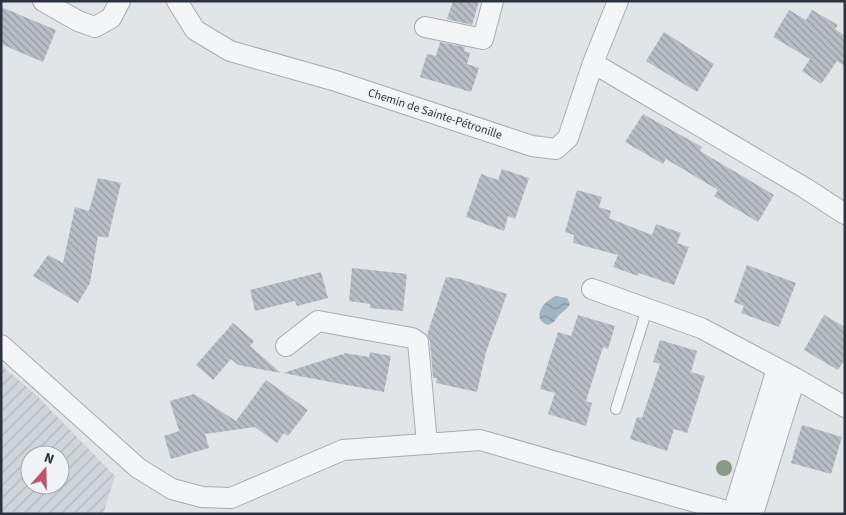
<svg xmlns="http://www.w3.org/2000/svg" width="846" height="515" viewBox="0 0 846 515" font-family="'Source Sans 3',sans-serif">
<defs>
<pattern id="industrial-furrows" width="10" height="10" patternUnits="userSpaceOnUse" patternTransform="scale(1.25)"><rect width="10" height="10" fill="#cfd4da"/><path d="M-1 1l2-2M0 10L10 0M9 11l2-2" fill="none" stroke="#b2b7bc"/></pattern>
<pattern id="water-waves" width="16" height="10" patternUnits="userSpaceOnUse" patternTransform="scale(1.25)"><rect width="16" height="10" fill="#a0b5c5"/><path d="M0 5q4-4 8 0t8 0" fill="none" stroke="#8394a1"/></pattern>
<pattern id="building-back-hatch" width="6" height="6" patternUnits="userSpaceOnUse" patternTransform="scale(1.25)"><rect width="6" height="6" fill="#b9bec5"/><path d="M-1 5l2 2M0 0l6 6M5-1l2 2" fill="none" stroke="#979ba1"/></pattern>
</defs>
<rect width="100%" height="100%" fill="#e1e5e8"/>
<!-- industrial -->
<path fill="url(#industrial-furrows)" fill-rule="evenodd" d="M 1,365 L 37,396 L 115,476 L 103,514 L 1,514 ZM 30,455 L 60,455 L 60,485 L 30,485 Z"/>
<!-- water -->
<path fill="url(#water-waves)" d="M 556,296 L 567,298 L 570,304 C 566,312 560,311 554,322 L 548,325 C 530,319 544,300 556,296 Z"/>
<!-- building -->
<path fill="url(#building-back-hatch)" d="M 453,1 L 479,1 L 472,25 L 447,19 Z
M 1,7 L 56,30 L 43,62 L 1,44 Z
M 789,10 L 806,20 L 812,10 L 838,25 L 835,29 L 845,36 L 845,66 L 837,61 L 821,84 L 802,71 L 810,59 L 773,37 Z
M 664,32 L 714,64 L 697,92 L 646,61 Z
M 440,42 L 465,47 L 464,51 L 470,53 L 467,64 L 479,68 L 471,92 L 420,77 L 427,54 L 436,56 Z
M 643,114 L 702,147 L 700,151 L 774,195 L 758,222 L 714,196 L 718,190 L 666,159 L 663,164 L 625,142 Z
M 502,169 L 529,178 L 515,219 L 508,216 L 504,231 L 466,217 L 481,174 L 498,180 Z
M 98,178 L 121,183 L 108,238 L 98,236 L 90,283 L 78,303 L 33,276 L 48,255 L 63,263 L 75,207 L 89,211 Z
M 577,190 L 602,197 L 599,207 L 611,211 L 609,218 L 652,235 L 656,224 L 681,233 L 677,243 L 689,247 L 674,285 L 639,273 L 638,276 L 613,267 L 618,255 L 573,243 L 574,235 L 565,232 Z
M 747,265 L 796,283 L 779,327 L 741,313 L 744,306 L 734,302 Z
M 352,268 L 407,274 L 403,311 L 370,308 L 370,304 L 349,301 Z
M 321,272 L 328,298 L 297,306 L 295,301 L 255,311 L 250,290 Z
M 446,277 L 460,279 L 507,294 L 486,352 L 477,392 L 436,383 L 437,378 L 433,378 L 430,341 L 427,335 Z
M 578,315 L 615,326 L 608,349 L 603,347 L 586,401 L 592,403 L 586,426 L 548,414 L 555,393 L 540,389 L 558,332 L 571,336 Z
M 824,315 L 845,327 L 845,359 L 838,370 L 804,350 Z
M 233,323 L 254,341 L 250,346 L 281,373 L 238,365 L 231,359 L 213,380 L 196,365 Z
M 660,340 L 697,351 L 691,372 L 705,376 L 687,433 L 674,429 L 667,451 L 630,439 L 637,417 L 642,418 L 660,364 L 653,362 Z
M 370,352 L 391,356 L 384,392 L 283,373 L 343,354 L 344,356 L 344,353 L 369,357 Z
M 266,380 L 308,410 L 288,436 L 284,433 L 277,443 L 255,427 L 205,434 L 209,448 L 171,459 L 164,436 L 179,431 L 170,401 L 194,394 L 236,421 Z
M 802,425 L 842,437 L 831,474 L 791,463 Z"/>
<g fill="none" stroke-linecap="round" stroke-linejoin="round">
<defs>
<path id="lane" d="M 616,409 L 647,309"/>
<path id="street" d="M 43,1 L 78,21 L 95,27 L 111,18 L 120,1
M 177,1 L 195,30 L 230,51 L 336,81 L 532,146 L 556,149 L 568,138 L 593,63 L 618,1
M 425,27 L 483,39 L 493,1
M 593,63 L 805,188 L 845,214
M 592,289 L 701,328 L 795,378 L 845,407
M 1,345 L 138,468 L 172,489 L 202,497 L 231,498 L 343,450 L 480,440 L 737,514
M 286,346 L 318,321 L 412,338 L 418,342 L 427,444
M 733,512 L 777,369
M 753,514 L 795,378"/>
</defs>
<!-- lane casing -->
<use href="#lane" stroke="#a7acb2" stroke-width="12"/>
<!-- street casing -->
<use href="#street" stroke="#a7acb2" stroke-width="22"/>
<!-- lane -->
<use href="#lane" stroke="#f3f5f7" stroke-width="10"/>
<!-- street -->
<use href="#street" stroke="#f3f5f7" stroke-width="20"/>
</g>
<!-- trees -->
<circle fill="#8a9888" cx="724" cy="468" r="8"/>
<g text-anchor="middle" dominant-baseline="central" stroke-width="5" stroke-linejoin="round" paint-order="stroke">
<!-- street labels -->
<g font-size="12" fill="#2b343e" stroke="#f0f3f6">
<text transform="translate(435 114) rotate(18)">Chemin de Sainte-Pétronille</text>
</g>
</g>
<!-- border -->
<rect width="846" height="515" fill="none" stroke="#2b343e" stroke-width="5"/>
<!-- north arrow -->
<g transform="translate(45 470) rotate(20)"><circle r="24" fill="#f0f3f6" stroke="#a1a7ac"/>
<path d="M0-4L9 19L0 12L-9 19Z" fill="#c1536e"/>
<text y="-8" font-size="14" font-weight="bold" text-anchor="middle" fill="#2b343e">N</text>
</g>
</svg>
